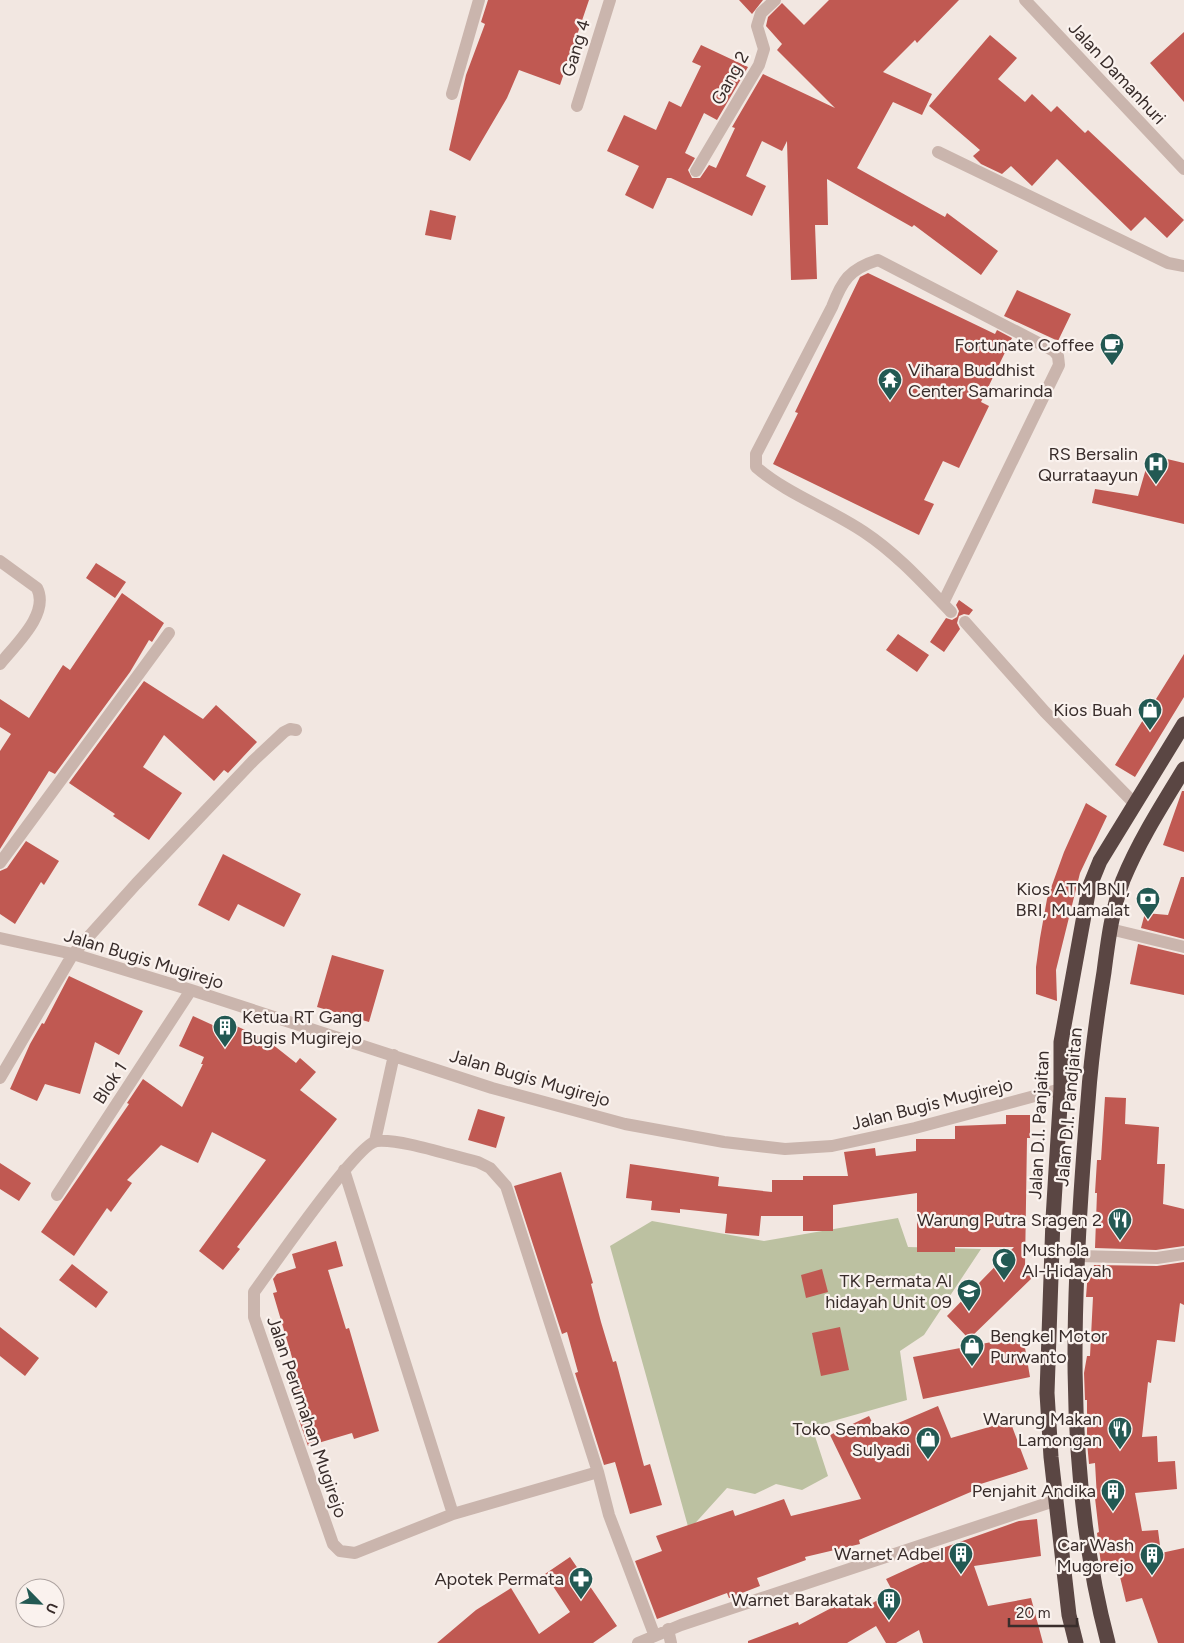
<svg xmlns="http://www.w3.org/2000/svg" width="1184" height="1643" viewBox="0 0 1184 1643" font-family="Figtree,sans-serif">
<rect width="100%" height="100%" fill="#f2e7e1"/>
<!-- green -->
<path fill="#bcc1a1" d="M 898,1218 L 908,1247 L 981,1249 L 924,1335 L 900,1351 L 907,1400 L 812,1427 L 828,1476 L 802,1490 L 776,1484 L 755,1494 L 727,1488 L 689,1530 L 610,1246 L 652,1221 L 764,1241 Z"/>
<!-- building -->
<path fill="#c05952" d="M 488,0 L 589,0 L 560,85 L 519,70 L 507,98 L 470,161 L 449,150 L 466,75 L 485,24 L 481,22 Z
M 739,0 L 763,0 L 752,14 Z
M 829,0 L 959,0 L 917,43 L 915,40 L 883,72 L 932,94 L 922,115 L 893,102 L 857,168 L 945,217 L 947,213 L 998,251 L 981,275 L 914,225 L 912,227 L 827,179 L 828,225 L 815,225 L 817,279 L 791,280 L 787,141 L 782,151 L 762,141 L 746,176 L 766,186 L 752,216 L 671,178 L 667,178 L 653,209 L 625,195 L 639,166 L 607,151 L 624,115 L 656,130 L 669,101 L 681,107 L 701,66 L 692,62 L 701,45 L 748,67 L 717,120 L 704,113 L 685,153 L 695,158 L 688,170 L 692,178 L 700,178 L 709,165 L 716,168 L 735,128 L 732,127 L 763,74 L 835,108 L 777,50 L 782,44 L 766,26 L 768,17 L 782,3 L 804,25 Z
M 1184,32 L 1184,102 L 1150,63 Z
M 990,35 L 1017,58 L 998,79 L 1025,102 L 1032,94 L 1051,112 L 1057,106 L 1085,133 L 1088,130 L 1184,220 L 1167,238 L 1145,217 L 1131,231 L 1057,159 L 1032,186 L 1011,166 L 1002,174 L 981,164 L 973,156 L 980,150 L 929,106 Z
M 430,210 L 456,216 L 451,240 L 425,235 Z
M 868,273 L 995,334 L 997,330 L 1012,338 L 981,402 L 989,406 L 959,468 L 943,461 L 924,500 L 934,504 L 919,535 L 773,464 L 798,413 L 795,412 L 860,277 Z
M 1017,290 L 1071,314 L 1058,341 L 1004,316 Z
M 1150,455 L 1184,463 L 1184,524 L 1092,503 L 1095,489 L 1138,496 Z
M 96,563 L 126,582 L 115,598 L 86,578 Z
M 122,593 L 164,623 L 152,642 L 149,640 L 130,672 L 55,774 L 49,771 L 0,849 L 0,751 L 11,734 L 0,727 L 0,699 L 29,718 L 63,665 L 70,670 Z
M 959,600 L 973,610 L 969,615 L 964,614 L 959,616 L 957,623 L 960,629 L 944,652 L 930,642 L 946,618 L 952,620 L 957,617 L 959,611 L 956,605 Z
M 898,634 L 929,655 L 917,672 L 886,650 Z
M 1184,654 L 1184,697 L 1135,777 L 1115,765 Z
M 144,681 L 203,719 L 216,705 L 257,742 L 228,773 L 224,770 L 214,781 L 164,735 L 143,767 L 182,793 L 149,840 L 113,816 L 115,814 L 69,783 Z
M 1182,791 L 1184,791 L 1184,852 L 1163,845 Z
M 1086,803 L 1107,816 L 1080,873 L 1056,970 L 1057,1001 L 1036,994 L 1036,967 L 1040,938 L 1047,899 L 1064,852 Z
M 26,841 L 59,861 L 44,885 L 41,882 L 15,924 L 0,914 L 0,871 L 7,868 Z
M 223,854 L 301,894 L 284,927 L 238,904 L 229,921 L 198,905 Z
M 1181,877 L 1184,877 L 1184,939 L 1141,928 L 1145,913 L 1168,915 Z
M 1138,944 L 1184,955 L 1184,995 L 1130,984 Z
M 332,955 L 384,970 L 369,1022 L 317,1007 Z
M 69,976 L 143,1011 L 119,1055 L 95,1042 L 80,1094 L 45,1084 L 37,1101 L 10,1089 L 30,1044 L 42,1023 L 44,1024 Z
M 193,1016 L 217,1027 L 221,1019 L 267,1040 L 296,1063 L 300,1058 L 316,1072 L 300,1090 L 337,1119 L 237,1247 L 240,1249 L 223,1270 L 199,1251 L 266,1160 L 212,1132 L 198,1163 L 161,1145 L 127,1180 L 132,1183 L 111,1212 L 107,1208 L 74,1256 L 41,1232 L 129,1104 L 127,1103 L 143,1079 L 182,1107 L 203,1064 L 201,1064 L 204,1057 L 179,1046 Z
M 1105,1097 L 1126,1098 L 1125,1124 L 1159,1127 L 1157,1164 L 1165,1164 L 1163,1204 L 1184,1209 L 1184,1246 L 1156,1250 L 1095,1248 L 1097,1193 L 1095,1193 L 1097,1160 L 1101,1160 Z
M 478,1109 L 505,1117 L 496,1148 L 468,1140 Z
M 1006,1115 L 1030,1115 L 1030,1138 L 1027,1138 L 1025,1267 L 1034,1276 L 969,1339 L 947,1316 L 1014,1247 L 955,1247 L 955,1252 L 917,1252 L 917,1193 L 833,1205 L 833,1231 L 803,1231 L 803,1216 L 761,1216 L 759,1236 L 725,1233 L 727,1214 L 680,1209 L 680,1213 L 651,1210 L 652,1201 L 626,1198 L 630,1164 L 719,1177 L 718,1186 L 772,1192 L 772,1180 L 803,1180 L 803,1176 L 848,1176 L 844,1152 L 875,1148 L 876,1156 L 916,1151 L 916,1139 L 955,1139 L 955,1126 L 1006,1124 Z
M 0,1163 L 31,1183 L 19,1201 L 0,1189 Z
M 561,1172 L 593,1283 L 591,1284 L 601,1322 L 613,1362 L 616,1361 L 644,1466 L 650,1464 L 662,1505 L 630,1514 L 615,1462 L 604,1465 L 575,1373 L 578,1372 L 567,1332 L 562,1334 L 514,1186 Z
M 336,1241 L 343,1266 L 328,1270 L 346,1329 L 349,1328 L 379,1431 L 354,1439 L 352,1433 L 308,1446 L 299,1420 L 300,1420 L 295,1399 L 298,1398 L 291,1373 L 296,1371 L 273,1293 L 277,1292 L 273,1279 L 277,1274 L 296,1268 L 292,1254 Z
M 1184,1262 L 1184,1305 L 1180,1303 L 1175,1342 L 1157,1340 L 1151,1383 L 1148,1382 L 1142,1437 L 1157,1436 L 1158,1462 L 1175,1461 L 1177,1489 L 1135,1493 L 1142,1531 L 1158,1530 L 1161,1553 L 1184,1548 L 1184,1643 L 1158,1643 L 1142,1598 L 1126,1602 L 1116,1560 L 1101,1564 L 1097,1533 L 1099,1532 L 1095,1498 L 1097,1498 L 1095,1463 L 1089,1464 L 1087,1442 L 1087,1400 L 1085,1400 L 1084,1373 L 1087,1356 L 1090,1356 L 1093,1297 L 1086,1297 L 1088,1271 L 1093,1271 L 1094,1265 L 1157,1266 Z
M 72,1264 L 108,1292 L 96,1308 L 59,1280 Z
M 822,1269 L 828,1292 L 806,1298 L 801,1275 Z
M 0,1327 L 39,1358 L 25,1376 L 0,1356 Z
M 840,1327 L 849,1370 L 821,1376 L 812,1333 Z
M 1023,1336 L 1030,1377 L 923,1399 L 913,1357 Z
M 938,1406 L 951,1438 L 1010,1421 L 1028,1469 L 971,1487 L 973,1491 L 859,1540 L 860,1544 L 805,1557 L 806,1560 L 757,1578 L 760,1586 L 729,1598 L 727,1593 L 657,1619 L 635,1561 L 662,1551 L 656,1536 L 733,1510 L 735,1516 L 784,1499 L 791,1516 L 861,1499 L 830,1435 L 869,1416 L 877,1432 Z
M 1037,1519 L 1041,1556 L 974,1566 L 988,1606 L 1031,1598 L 1043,1643 L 923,1643 L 919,1630 L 896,1643 L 886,1643 L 876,1626 L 847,1643 L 748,1643 L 748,1641 L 798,1622 L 799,1625 L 856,1595 L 863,1608 L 893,1592 L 886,1579 L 938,1555 L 937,1550 L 1019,1521 Z
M 570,1557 L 617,1626 L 593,1643 L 437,1643 L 476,1610 L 511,1588 L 539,1634 L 570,1612 L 545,1574 Z"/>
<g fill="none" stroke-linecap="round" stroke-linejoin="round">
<!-- minor -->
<path stroke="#cab5ad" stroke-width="12" d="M 1025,0 L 1184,169
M 452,94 L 479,0
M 577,106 L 610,0
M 938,152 L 1168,263 L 1184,266
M 696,171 L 759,65 L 764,49 L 757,26 L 761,13 L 775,0
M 0,561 L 37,588 C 50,614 15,645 0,664
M 943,603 L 1059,365 L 1058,356 L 1054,351 L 878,260 C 849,269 842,281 832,307 L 756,454 L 756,467 C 787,494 830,509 864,532 C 897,554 923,583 951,612
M 965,622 L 1045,712 L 1135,804
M 0,863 L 169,633
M 1110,929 L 1184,947
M 0,938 L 73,954 L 191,990 L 492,1088 L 625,1124 L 724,1142 L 785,1149 L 832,1146 L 915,1128 L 1061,1089
M 0,1078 L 73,954 L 136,884 L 253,761 L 284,732 L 290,729 L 296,730
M 375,1141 L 394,1055
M 344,1170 L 453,1514
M 57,1195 L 191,990
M 1078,1256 L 1157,1258 L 1184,1254
M 598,1472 L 453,1514 L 355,1553 L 340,1551 L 333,1544 L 254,1317 L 254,1292 C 271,1269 357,1143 377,1141 C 403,1139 451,1156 478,1162 L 490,1168 L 506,1186 L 598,1472 L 609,1515 L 654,1634
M 668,1629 L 671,1643
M 638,1643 L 681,1625 L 1057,1500"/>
<!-- highway -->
<path stroke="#5a4643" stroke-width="15" d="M 1076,1643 L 1069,1615 L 1051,1457 L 1047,1393 L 1053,1219 L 1061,1089 L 1061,1042 L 1089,888 L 1100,861 L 1184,724
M 1108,1643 C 1062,1470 1073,1278 1088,1101 C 1091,1058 1097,1015 1104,972 C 1108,941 1112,909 1123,880 C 1139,841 1162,805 1184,769"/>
</g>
<!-- icons -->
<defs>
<symbol id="cafe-pin" viewBox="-11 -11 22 30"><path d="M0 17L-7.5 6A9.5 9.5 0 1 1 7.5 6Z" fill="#235953" stroke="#faf2ee"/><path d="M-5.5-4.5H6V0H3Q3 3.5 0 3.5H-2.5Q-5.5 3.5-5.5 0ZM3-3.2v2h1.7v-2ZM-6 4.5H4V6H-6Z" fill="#fff"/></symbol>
<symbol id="temple-pin" viewBox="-11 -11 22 30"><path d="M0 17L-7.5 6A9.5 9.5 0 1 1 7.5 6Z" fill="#235953" stroke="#faf2ee"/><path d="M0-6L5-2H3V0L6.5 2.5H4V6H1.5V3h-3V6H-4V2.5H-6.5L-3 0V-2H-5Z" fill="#fff"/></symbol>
<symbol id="hospital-pin" viewBox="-11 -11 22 30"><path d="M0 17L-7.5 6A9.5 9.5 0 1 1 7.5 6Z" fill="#235953" stroke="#faf2ee"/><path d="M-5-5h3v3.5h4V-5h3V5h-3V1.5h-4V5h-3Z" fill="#fff"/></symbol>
<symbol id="shop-pin" viewBox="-11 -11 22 30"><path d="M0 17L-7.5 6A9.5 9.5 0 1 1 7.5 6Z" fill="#235953" stroke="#faf2ee"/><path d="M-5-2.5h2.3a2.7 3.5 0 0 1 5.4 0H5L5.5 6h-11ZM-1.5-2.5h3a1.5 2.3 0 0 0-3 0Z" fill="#fff"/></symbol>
<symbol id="bank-pin" viewBox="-11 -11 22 30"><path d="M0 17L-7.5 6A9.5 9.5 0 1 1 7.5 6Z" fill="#235953" stroke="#faf2ee"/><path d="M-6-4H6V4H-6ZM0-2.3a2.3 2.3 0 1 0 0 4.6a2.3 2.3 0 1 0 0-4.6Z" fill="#fff"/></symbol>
<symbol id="building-pin" viewBox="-11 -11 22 30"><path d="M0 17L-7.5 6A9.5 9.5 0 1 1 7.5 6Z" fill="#235953" stroke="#faf2ee"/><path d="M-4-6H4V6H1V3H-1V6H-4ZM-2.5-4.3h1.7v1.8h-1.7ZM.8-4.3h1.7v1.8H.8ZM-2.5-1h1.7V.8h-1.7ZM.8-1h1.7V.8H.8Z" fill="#fff"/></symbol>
<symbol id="restaurant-pin" viewBox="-11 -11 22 30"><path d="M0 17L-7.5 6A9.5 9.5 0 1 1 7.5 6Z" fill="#235953" stroke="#faf2ee"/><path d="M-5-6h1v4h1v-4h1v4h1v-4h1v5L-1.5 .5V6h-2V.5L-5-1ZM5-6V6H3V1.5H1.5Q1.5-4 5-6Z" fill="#fff"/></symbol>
<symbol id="mosque-pin" viewBox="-11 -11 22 30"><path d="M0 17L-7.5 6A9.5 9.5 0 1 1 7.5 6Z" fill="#235953" stroke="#faf2ee"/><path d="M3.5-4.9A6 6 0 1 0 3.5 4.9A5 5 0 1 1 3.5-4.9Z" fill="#fff"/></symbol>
<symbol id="school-pin" viewBox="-11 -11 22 30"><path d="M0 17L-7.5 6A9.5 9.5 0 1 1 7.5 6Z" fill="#235953" stroke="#faf2ee"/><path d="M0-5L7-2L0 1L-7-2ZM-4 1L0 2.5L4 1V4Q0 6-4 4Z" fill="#fff"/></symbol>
<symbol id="pharmacy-pin" viewBox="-11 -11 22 30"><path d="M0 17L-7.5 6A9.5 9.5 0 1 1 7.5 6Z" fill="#235953" stroke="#faf2ee"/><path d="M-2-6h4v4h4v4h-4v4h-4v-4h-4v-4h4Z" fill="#fff"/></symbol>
</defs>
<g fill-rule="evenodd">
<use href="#cafe-pin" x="1098" y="331" width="28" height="38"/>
<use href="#temple-pin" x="876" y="366" width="28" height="38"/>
<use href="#hospital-pin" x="1142" y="450" width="28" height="38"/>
<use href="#shop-pin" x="1136" y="696" width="28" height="38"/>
<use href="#bank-pin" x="1134" y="885" width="28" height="38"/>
<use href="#building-pin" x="211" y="1013" width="28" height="38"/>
<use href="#restaurant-pin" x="1106" y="1206" width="28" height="38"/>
<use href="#mosque-pin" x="990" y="1246" width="28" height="38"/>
<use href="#school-pin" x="955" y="1277" width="28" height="38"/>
<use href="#shop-pin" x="958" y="1332" width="28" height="38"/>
<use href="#restaurant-pin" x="1106" y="1415" width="28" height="38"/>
<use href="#shop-pin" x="914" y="1425" width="28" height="38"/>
<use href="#building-pin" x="1099" y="1477" width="28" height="38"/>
<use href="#building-pin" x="947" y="1540" width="28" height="38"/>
<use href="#building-pin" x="1138" y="1541" width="28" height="38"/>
<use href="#pharmacy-pin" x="567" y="1565" width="28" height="38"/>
<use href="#building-pin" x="875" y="1586" width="28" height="38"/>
</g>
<g text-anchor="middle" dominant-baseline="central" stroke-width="4.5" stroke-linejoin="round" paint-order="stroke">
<!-- street labels -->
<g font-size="18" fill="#392d2b" stroke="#faf2ee">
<text transform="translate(576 48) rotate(-73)">Gang 4</text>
<text transform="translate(1117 73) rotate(47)">Jalan Damanhuri</text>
<text transform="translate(730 78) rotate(-61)">Gang 2</text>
<text transform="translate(144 959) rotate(17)">Jalan Bugis Mugirejo</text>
<text transform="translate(530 1078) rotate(16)">Jalan Bugis Mugirejo</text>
<text transform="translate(110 1083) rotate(-57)">Blok 1</text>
<text transform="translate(932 1104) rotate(-14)">Jalan Bugis Mugirejo</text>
<text transform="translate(1069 1107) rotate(-85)">Jalan D.I. Pandjaitan</text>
<text transform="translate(1039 1125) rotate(-87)">Jalan D.I. Panjaitan</text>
<text transform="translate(307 1417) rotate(71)">Jalan Perumahan Mugirejo</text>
</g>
<!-- poi labels -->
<g font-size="18" fill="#392d2b" stroke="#faf2ee" text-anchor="end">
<text x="1094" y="345">Fortunate Coffee</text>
<text x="908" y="370" text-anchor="start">Vihara Buddhist<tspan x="908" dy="21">Center Samarinda</tspan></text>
<text x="1138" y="454">RS Bersalin<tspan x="1138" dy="21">Qurrataayun</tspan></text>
<text x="1132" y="710">Kios Buah</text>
<text x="1130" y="889">Kios ATM BNI,<tspan x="1130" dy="21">BRI, Muamalat</tspan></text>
<text x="242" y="1017" text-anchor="start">Ketua RT Gang<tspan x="242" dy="21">Bugis Mugirejo</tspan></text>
<text x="1102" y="1220">Warung Putra Sragen 2</text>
<text x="1022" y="1250" text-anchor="start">Mushola<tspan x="1022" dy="21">Al-Hidayah</tspan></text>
<text x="952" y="1281">TK Permata Al<tspan x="952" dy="21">hidayah Unit 09</tspan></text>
<text x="990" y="1336" text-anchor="start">Bengkel Motor<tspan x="990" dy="21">Purwanto</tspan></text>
<text x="1102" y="1419">Warung Makan<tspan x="1102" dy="21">Lamongan</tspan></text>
<text x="910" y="1429">Toko Sembako<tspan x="910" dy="21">Sulyadi</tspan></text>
<text x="1096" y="1491">Penjahit Andika</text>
<text x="1134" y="1545">Car Wash<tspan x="1134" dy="21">Mugorejo</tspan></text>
<text x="944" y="1554">Warnet Adbel</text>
<text x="564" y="1579">Apotek Permata</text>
<text x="872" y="1600">Warnet Barakatak</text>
</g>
</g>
<!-- north arrow -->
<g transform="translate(40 1603) rotate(114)"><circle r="24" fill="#faf2ee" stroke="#ada3a0"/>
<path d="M0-4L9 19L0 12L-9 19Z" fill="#235953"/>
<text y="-8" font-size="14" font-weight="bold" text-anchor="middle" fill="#392d2b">U</text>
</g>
<!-- scale -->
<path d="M1009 1618v8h68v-8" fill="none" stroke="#392d2b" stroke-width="2.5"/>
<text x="1016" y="1618" font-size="15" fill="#392d2b" stroke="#faf2ee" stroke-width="4" paint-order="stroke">20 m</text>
</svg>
